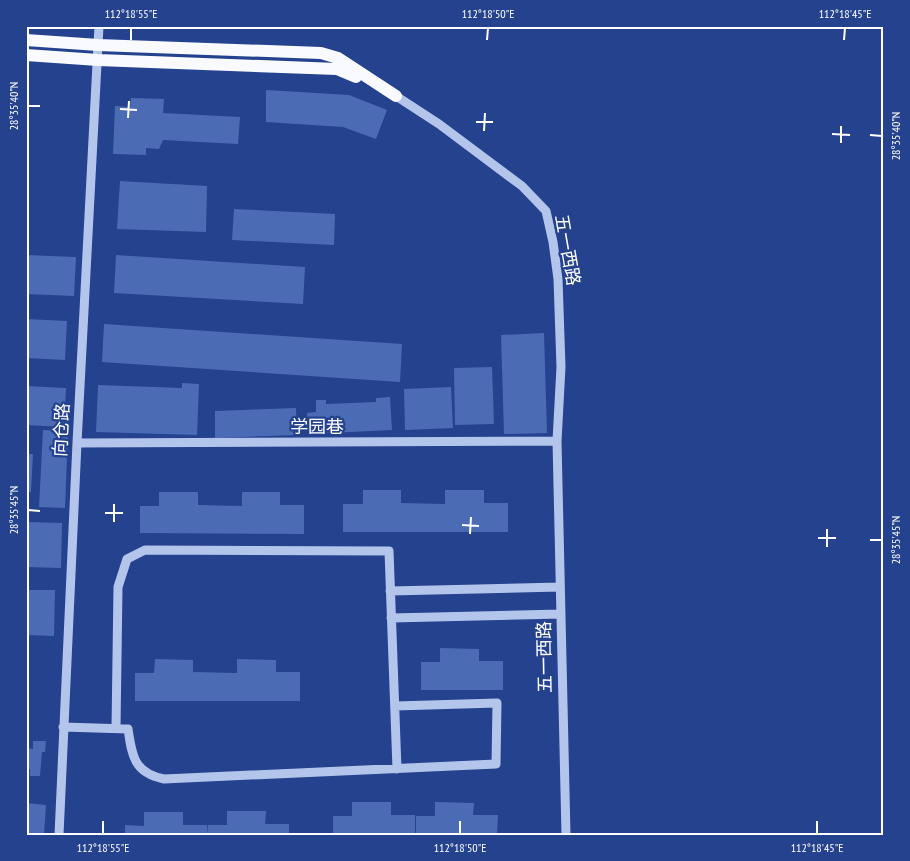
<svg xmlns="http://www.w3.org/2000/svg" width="910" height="861" viewBox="0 0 910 861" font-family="'PT Sans Narrow','Noto Sans SC',sans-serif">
<rect width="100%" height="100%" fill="#24428e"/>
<!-- building -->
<path fill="#4c6bb5" d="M 266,90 L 349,95 L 387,110 L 376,139 L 343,127 L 266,122 Z
M 131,98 L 164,99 L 163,113 L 240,117 L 238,144 L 163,140 L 159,149 L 146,148 L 146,155 L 113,154 L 115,106 L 130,107 Z
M 120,181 L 207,186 L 206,232 L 117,229 Z
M 234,209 L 335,214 L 334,245 L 232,240 Z
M 26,255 L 76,257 L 74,296 L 26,294 Z
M 116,255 L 305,267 L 303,304 L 114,293 Z
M 26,319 L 67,321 L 65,360 L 26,358 Z
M 104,324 L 402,344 L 400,382 L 102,362 Z
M 544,333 L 547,433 L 504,434 L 501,335 Z
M 492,367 L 494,424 L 455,425 L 454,368 Z
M 182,383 L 199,384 L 197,435 L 96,432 L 98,385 L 182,388 Z
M 26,386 L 66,388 L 64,427 L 26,425 Z
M 451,387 L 453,428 L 405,430 L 404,389 Z
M 390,397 L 392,430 L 308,434 L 307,413 L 316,412 L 316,400 L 326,400 L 326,404 L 376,402 L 376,398 Z
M 296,408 L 297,435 L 215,438 L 215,411 Z
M 43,430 L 68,431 L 65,508 L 39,507 Z
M 26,454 L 33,454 L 31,492 L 26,492 Z
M 363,490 L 401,490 L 401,503 L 445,504 L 445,490 L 484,490 L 484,503 L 508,503 L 508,532 L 343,532 L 343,504 L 363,504 Z
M 159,492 L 198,492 L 198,505 L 242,506 L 242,492 L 280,492 L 280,505 L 304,505 L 304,534 L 140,533 L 140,506 L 159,506 Z
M 26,522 L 62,523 L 61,568 L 26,567 Z
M 26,590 L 55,590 L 54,636 L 26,635 Z
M 440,648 L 479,649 L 479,661 L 503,661 L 503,690 L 421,690 L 421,662 L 440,662 Z
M 155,659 L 193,660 L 193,672 L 237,673 L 237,659 L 276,660 L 276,672 L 300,672 L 300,701 L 135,701 L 135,673 L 154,673 Z
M 33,741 L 46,741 L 45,752 L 42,752 L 40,776 L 30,776 L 30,769 L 26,769 L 26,748 L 33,749 Z
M 352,802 L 391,802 L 391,815 L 415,815 L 415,835 L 333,835 L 333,816 L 352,816 Z
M 435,802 L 474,803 L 473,815 L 498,815 L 497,835 L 416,835 L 416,816 L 435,816 Z
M 26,803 L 46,805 L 44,835 L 26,835 Z
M 227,811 L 266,811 L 265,824 L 289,824 L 289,835 L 207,835 L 208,825 L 227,825 Z
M 144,812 L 183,812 L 183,825 L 207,825 L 207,835 L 125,835 L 125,825 L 144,826 Z"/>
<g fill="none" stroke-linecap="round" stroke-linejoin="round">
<!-- minor -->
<path stroke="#b4c5eb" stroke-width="9" d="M 396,96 L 439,124 L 522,186 L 546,211 L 553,242 L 558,279 L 561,367 L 557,441 L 566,835
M 77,443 L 557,441
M 390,591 L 560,587
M 391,618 L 561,614
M 63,727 L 128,729 C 132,756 134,773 164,779 L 496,764 L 497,703 L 395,706
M 116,728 L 118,587 L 127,559 L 145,550 L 389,551 L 397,769
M 59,835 L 77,443 L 99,26"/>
<!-- major -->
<path stroke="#f8faff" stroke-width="12" d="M 26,40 L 98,45 L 321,53 L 338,58 L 396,96
M 26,55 L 98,60 L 337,69 L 356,77"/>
</g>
<!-- ticks -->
<path fill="none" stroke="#fff" stroke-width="2" d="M 131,40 L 131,28M 487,40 L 488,28M 844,40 L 845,28M 28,106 L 40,106M 120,109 L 137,110M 128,118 L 129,101M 476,122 L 493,122M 484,131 L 485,113M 832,134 L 850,135M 870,135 L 882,136M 841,143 L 841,126M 28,510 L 40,511M 105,513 L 123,513M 114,522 L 114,504M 462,525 L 479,526M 470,534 L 471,517M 818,538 L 836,538M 870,540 L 882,540M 827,547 L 827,529M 103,834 L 103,821M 460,834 L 460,821M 817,834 L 817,821"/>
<g text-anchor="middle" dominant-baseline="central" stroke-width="4.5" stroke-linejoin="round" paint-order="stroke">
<!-- street labels -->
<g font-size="18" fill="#fff" stroke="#24428e">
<text transform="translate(568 250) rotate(80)">五一西路</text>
<text x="317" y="426">学园巷</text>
<text transform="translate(61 430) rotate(-87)">向仓路</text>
<text transform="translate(544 657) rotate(-91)">五一西路</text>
</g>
</g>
<!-- border -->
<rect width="910" height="861" fill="none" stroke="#24428e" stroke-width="55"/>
<rect x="28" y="28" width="854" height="806" fill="none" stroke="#fff" stroke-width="2"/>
<g font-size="12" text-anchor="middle" fill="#fff">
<text x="131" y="18">112°18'55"E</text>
<text x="488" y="18">112°18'50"E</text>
<text x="845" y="18">112°18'45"E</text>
<text transform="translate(14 106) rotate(-90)" y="4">28°35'40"N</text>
<text transform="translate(896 136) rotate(-90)" y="4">28°35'40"N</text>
<text transform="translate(14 510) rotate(-90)" y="4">28°35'45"N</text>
<text transform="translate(896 540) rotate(-90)" y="4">28°35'45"N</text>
<text x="103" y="852">112°18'55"E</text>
<text x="460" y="852">112°18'50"E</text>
<text x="817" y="852">112°18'45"E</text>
</g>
</svg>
